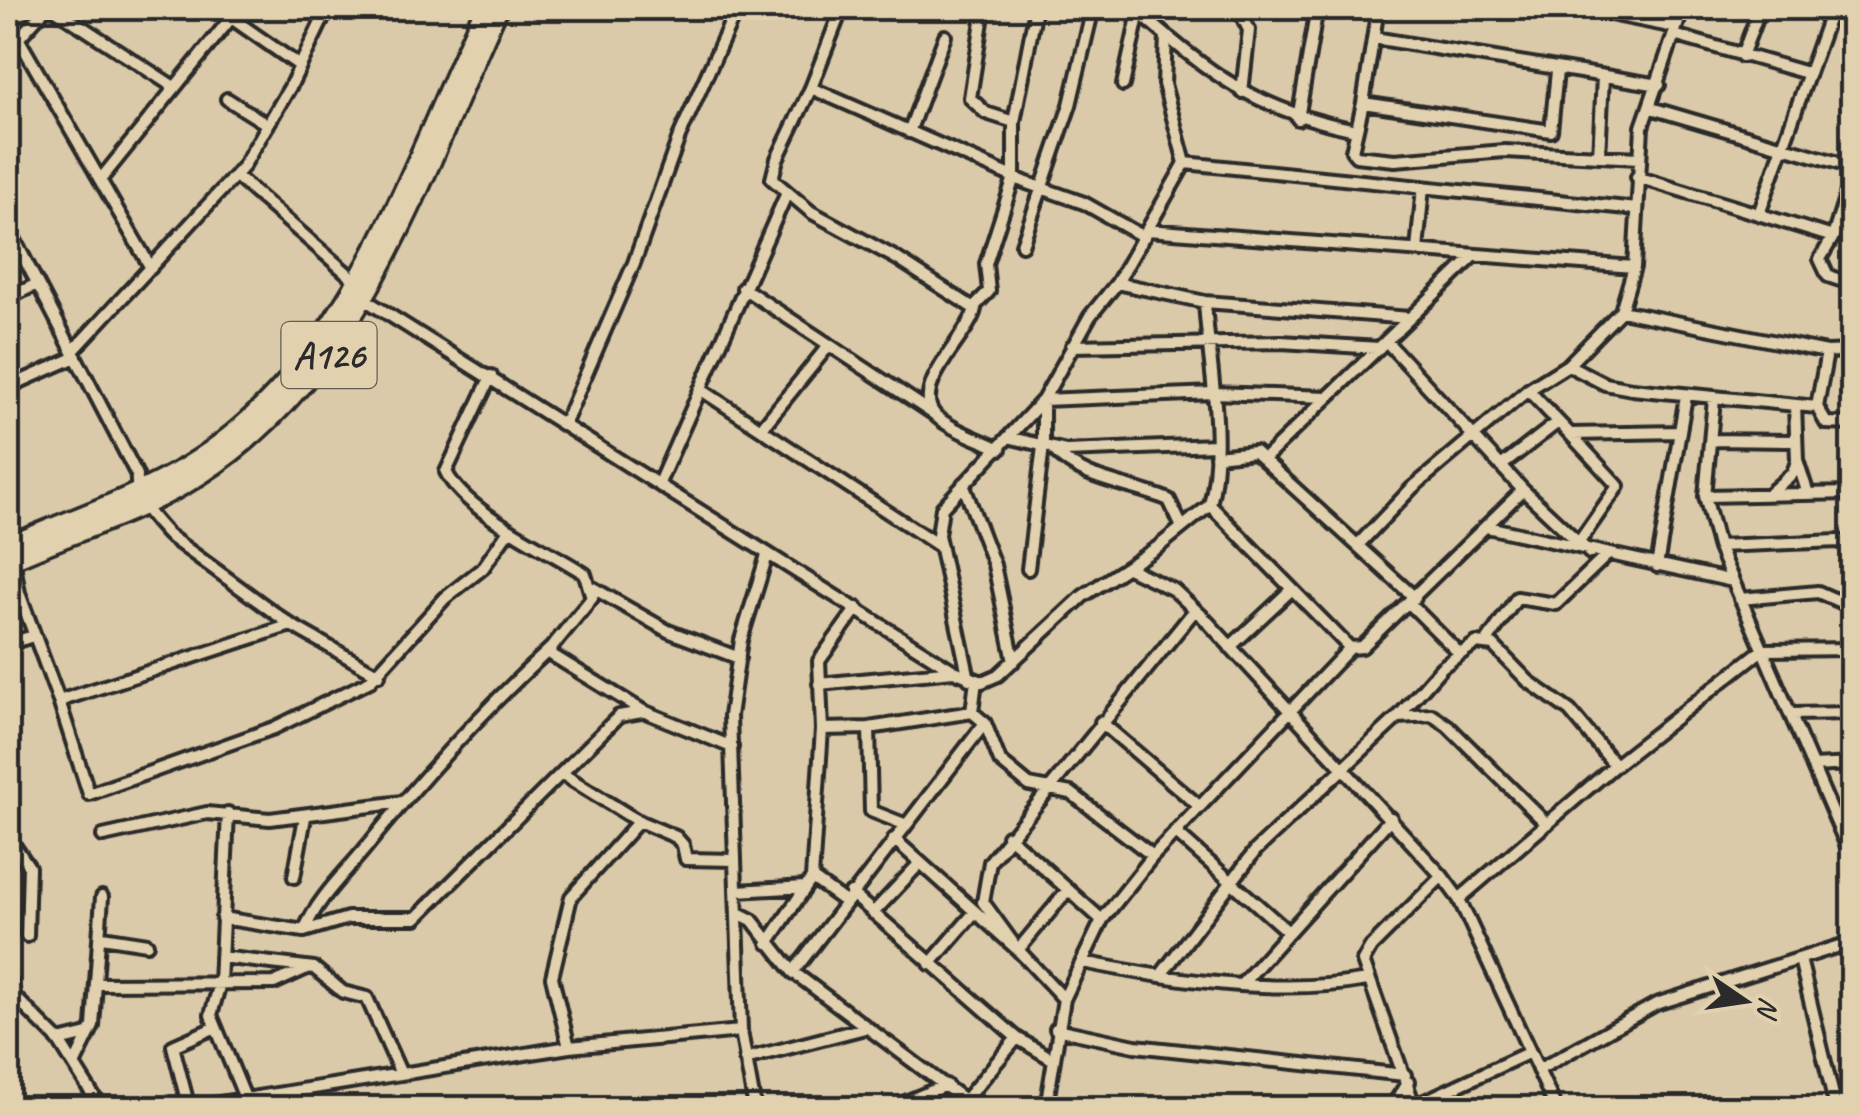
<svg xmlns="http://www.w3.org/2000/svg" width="1860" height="1116" viewBox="0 0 1860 1116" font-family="Caveat,sans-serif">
<rect width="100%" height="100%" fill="#dbcaa9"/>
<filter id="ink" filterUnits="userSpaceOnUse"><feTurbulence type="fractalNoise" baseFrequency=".01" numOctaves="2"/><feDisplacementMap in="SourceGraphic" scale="20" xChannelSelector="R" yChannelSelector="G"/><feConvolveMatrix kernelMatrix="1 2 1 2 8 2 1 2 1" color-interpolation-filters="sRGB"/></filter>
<g filter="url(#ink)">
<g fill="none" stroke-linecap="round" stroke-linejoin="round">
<defs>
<path id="street" d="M 53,8 L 174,87
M 217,8 L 300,66
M 842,8 L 811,88 L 777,159 L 772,179 L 811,212 L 896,258 L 975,309 C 970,335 908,388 936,416 C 951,430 982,440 1000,449
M 984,8 L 970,98 L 986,113 L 1014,122
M 1134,8 C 1210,74 1255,110 1356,130
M 1238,8 L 1249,30 L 1242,92
M 1378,8 L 1363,103 L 1551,131 L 1557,71
M 1580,8 L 1675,27
M 1674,35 L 1807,73
M 18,38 L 151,268
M 1374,38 L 1659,85
M 8,50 L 46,8
M 1742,56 L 1760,8
M 1123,85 L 1139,12
M 811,88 L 1027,183 L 1084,203 L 1144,237
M 227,99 L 268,125
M 1363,103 L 1352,151 L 1356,156 L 1395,160 L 1505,151 L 1639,158
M 1651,108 L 1852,167
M 1298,119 L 1317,8
M 909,132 L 945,36
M 1599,156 L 1603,77
M 1185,163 L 1637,209
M 236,176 L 357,282
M 1852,176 L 1833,237 L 1820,259 L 1828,276 L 1852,284
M 1637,177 L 1833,237
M 101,179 L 231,18
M 1759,214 L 1832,8
M 8,227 L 137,475 C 135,501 151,516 168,535 L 291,625 L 379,675
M 1147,230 L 1634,267
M 1022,245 L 1070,105 L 1093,8
M 1417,250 L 1423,187
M 1117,283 L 1205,302 L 1410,318
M 743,288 L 934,414
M 8,298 L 37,284
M 364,299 L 954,671 L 982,682 L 998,675 L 1083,596 L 1158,547 L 1210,505 C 1226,440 1209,368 1205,302
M 973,308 L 989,291 L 986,264 L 1014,177 L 1014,122 L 1036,8
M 1621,311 L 1827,352 L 1852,351
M 1386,341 L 1523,490 L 1590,553
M 1072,346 L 1281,342 L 1379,348
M 73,351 L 243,167 L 290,87 L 328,8
M 1827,352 L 1817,407 L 1826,423 L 1852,424
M 1568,365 L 1605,384 L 1632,389 L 1817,407
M 491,376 L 446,472 C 467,514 546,548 585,574 L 592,598 L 551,648 L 552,655 L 643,711 L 732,747
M 8,387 L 76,357
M 700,389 L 941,547
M 1528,390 L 1570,434 L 1680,432
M 1714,399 L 1705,496 L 1718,546 L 1852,858
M 1043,400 L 1214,393 L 1328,397
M 1795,405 L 1797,460 L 1808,494
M 564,425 L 634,263 L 679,137 L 737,8
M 761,429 L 829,345
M 1571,435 L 1618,486 L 1579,542
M 1012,438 L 1066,451 L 1215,445
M 1711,440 L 1795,441
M 1054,450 C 1085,483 1130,483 1169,500 L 1182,527
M 1216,456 L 1255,452 L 1415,598
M 1264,459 L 1474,256
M 1501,466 L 1558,422
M 659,483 L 786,195
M 963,484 L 994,565 L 1014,661
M 1770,493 L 1793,473 L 1797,461
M 1705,496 L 1852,493
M 1210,505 L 1350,648
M 1487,527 L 1733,581
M 1358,545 L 1412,488 L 1528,390 L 1568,365 L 1621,311 L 1634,267 L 1642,127 L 1683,8
M 1718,546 L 1839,541 L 1852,549
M 13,558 L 19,593 L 59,701 L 291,625
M 1657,566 L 1686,396
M 1128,568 L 1174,590 L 1204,618 L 1442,876 L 1459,899 L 1556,1108
M 1028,569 L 1043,446 L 1043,401
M 593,588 L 668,631 L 739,658
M 1740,599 L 1818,592 L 1852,607
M 1410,604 L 1459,653
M 1487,641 L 1517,598 L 1556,604 L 1606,556
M 8,644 L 33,636
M 1230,647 L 1291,590
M 969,679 L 938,535 L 942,508 L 1043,400 L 1090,316 L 1117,283 L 1185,163 L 1164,84 L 1166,36
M 819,684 L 954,671
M 59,701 L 89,794 L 274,728 L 370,681 L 445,598 L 483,568 L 509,530
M 972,712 L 976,681
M 1790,714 L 1852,713
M 1398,717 L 1432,715 L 1448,726 L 1547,824
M 1101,722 L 1199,806
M 869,728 L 871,811 L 904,824
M 822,729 L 869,728 L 972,712 L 985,723 L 1000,761 L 1029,785 L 1071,793 L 1153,856
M 1813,766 L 1852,764
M 564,775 L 636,820 L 676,837 L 683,845 L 686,859 L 735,860
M 228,813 L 220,983 L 211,1015 L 245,1098
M 1837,822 L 1852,821
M 1175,832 L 1287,931
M 8,836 L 29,867 L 27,936
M 103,836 L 207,813 L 270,819 L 402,802
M 1008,836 L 1102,920
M 894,839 L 1018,950 L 1064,999
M 294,877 L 305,817
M 812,878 L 844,901
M 737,891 L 805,887
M 851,893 L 1017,1038 L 1052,1059
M 1459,899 L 1613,767 L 1762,650 L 1852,649
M 738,913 L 752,920 L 793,972 L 975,1108
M 873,913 L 920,863
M 222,918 L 304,931 L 348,918 L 416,918 L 619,716 L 642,712
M 304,931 C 316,901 342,876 363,851 C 421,779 482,711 551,648
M 102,937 L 147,944
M 768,943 L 812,878 L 822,729 L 819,661 L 857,608
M 1018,950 L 983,902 L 990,862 L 1195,610
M 1018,950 L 1068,890
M 221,957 L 314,968 L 343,992 L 367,998 L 401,1074
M 1800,959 L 1836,1108
M 1083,962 C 1171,980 1279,996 1367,980
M 930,964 L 975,912
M 793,972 L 985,723
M 8,975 L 15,997 L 59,1041 L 101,1108
M 1160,976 L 1256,850 L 1398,717 L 1442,667 L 1476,643 L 1493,645 L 1528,681 L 1570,711 L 1615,765
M 98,984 L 274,983 L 307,968
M 1242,984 L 1391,818
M 1056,1029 L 1135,1046 L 1405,1075
M 59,1041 L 88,1034
M 569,1047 L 552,977 L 571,897 L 639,821
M 745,1059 L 865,1028
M 74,1065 L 93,1026 L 102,897
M 1538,1070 L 1656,1004 L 1852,942
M 966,1099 L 1017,1038
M 8,1106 L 11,1108
M 1414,1106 L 1530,1052
M 189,1108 L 569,1047 L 741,1031
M 189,1108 L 173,1046 L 216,1027
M 755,1108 L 741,1031 L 730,716 L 741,640 L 767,555
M 891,1108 L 946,1085
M 1046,1108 L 1064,999 L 1102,920 L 1153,856 L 1350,648 L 1362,647 L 1523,490
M 1391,1108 L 1408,1082
M 1415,1108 L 1363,961 L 1371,947 L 1442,876"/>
<path id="highway" d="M 8,547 C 67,520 132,500 188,466 C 351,366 408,172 485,8
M 8,561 C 71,532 143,512 201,474 C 365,368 420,176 498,8"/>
</defs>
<!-- street casing -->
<use href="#street" stroke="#2b2b2b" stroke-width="18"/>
<!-- highway casing -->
<use href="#highway" stroke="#2b2b2b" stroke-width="25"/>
<!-- street -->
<use href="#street" stroke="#e2d1ae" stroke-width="10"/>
<!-- highway -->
<use href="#highway" stroke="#e2d1ae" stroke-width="18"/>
</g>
</g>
<g text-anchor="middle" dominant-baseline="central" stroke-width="8" stroke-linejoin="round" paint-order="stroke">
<!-- shield labels -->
<rect fill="#e2d1ae" stroke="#625d52" stroke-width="2.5" x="281.5" y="322" width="95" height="66" rx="8"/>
<g font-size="38" font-weight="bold" fill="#2b2b2b">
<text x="329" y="355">A126</text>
</g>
</g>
<!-- margin -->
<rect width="1860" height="1116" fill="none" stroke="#e2d1ae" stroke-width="40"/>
<rect x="20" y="20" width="1820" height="1076" fill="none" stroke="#2b2b2b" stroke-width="4" filter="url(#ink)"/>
<!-- north arrow -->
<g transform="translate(1745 1001) rotate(103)" stroke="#e2d1ae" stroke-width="8" paint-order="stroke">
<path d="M0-8L18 38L0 25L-18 38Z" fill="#2b2b2b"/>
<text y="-15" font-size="28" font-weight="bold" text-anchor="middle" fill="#2b2b2b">N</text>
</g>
</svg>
